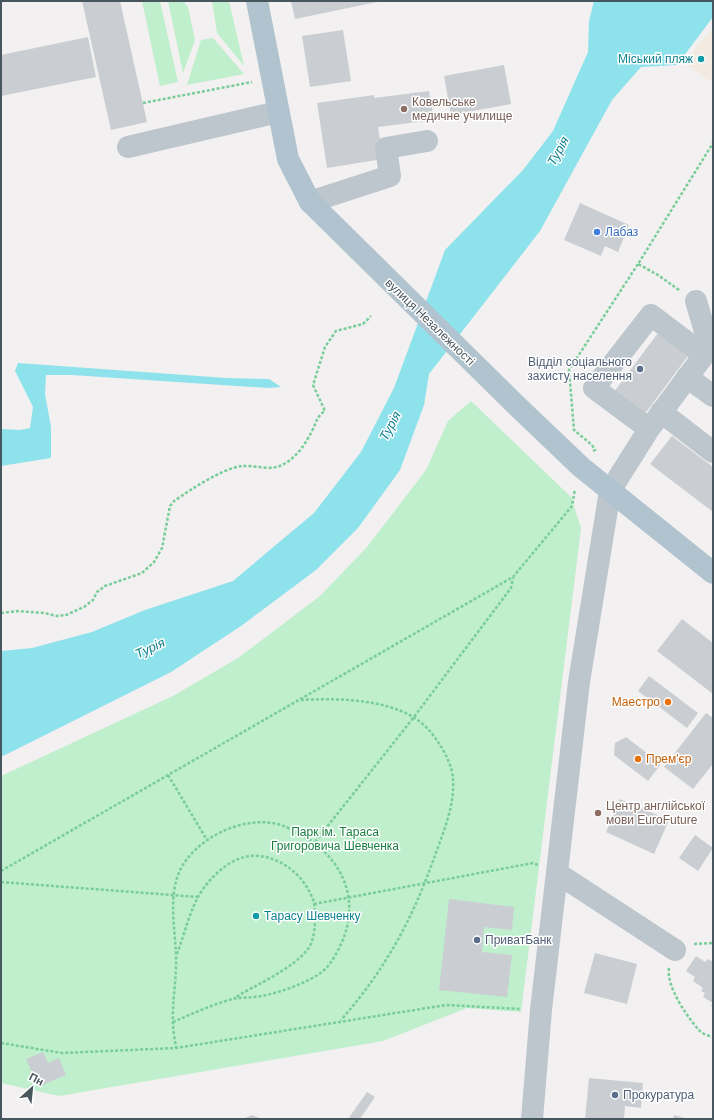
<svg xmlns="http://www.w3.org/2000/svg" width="714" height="1120" viewBox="0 0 714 1120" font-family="Arial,sans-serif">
<rect width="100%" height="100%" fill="#f2f0f0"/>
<!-- green -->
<path fill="#bfefcc" d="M 142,1 L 160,1 L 178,82 L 160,86 Z
M 168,1 L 183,1 L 188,7 L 195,40 L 183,73 Z
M 212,1 L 229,1 L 244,66 L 217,33 Z
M 213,38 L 244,74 L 187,85 L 201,40 Z
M 471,401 L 571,497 L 581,528 L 521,1012 L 467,1008 L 383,1041 L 59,1096 L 1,1083 L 1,776 L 173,696 L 238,658 L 320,596 L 367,547 L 426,470 L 448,421 Z"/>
<!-- sand -->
<path fill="#f3ebe1" d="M 713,29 L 713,83 L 685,64 L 697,45 Z"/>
<!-- water -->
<path fill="#8de2eb" d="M 594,1 L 713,1 L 713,17 L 677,65 L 641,67 L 612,100 L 540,231 L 429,374 L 424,405 L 400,470 L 358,528 L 316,570 L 241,626 L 171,672 L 1,757 L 1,651 L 32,648 L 92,632 L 145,610 L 233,581 L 314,513 L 361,452 L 394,388 L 445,250 L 523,170 L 553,131 L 588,52 L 589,21 Z
M 18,363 L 226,378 L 269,379 L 281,387 L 268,388 L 72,375 L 46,375 L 45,394 L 51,427 L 51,458 L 1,466 L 1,429 L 20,430 L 30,428 L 33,407 L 15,371 Z"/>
<!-- building -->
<path fill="#caced2" d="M 82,1 L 120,1 L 147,122 L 111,130 Z
M 291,1 L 377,1 L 377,2 L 295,19 Z
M 343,30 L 351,81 L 310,87 L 302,36 Z
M 88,37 L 96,77 L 1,96 L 1,55 Z
M 504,65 L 511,104 L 451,115 L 444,76 Z
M 429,91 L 434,120 L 378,127 L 383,159 L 327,168 L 317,103 L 374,95 L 374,98 Z
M 580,203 L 629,225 L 618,252 L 605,246 L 601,256 L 564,240 Z
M 658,333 L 688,356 L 644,415 L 614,392 Z
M 672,436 L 713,467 L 713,512 L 650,464 Z
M 682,619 L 713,643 L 713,694 L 657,651 Z
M 649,676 L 698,713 L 687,728 L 638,691 Z
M 706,713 L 713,718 L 713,764 L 693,789 L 664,767 Z
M 626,737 L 661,764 L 648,781 L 614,755 L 615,743 Z
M 620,799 L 669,820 L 654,854 L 606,832 Z
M 695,835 L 713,848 L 698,871 L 679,858 Z
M 449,899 L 514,907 L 512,930 L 484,927 L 482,952 L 512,955 L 507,997 L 439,990 Z
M 595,953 L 637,964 L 627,1004 L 584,993 Z
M 696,956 L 705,962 L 708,959 L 713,962 L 713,1008 L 711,1006 L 713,1003 L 703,997 L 705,993 L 701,991 L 703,988 L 693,981 L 695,977 L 686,971 Z
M 43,1052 L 48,1063 L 59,1058 L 66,1075 L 38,1087 L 26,1059 Z
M 589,1078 L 643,1083 L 641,1108 L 625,1106 L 624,1119 L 585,1119 Z
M 367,1092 L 375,1097 L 360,1119 L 348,1119 Z
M 252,1115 L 262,1119 L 243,1119 Z
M 674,1115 L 688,1119 L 673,1119 Z"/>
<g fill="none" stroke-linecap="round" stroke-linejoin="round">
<!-- path -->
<path stroke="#78cd99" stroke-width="2.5" stroke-dasharray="3 2" stroke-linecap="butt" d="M 143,103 L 252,82
M 679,290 L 658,275 L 638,264 L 713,143
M 593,451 L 595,450 L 592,445 L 574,430 L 569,370 L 638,264
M 1,613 L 17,611 L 44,613 L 57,616 L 66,615 L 84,607 L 93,600 L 97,592 L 105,586 L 142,573 L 154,562 L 162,548 L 170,506 L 174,501 C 190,490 223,468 242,466 C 254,465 272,471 282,465 C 296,458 305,445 312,431 C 316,423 317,416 325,411 L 313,385 L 325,347 L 336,331 L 363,324 L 371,316
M 301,700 C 336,698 383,699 413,717 C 425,724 433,734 440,745 C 446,754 453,769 453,779 C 455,807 442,835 433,861 C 411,922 384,971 341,1020
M 168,775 L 207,840
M 315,842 L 414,717 L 511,588 L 513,578
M 1,871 L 513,577 L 572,506 L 575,489
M 1,882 L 198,897
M 314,904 L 533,863 L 538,865
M 694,944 L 713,943
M 177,954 C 184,935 189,914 198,897 C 208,879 230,857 251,856 C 276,854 301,872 311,895 C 315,902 315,910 315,918 C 315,928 314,942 307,950 C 294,968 254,986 234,998
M 669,968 C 666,986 687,1017 699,1030 C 702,1034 709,1036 713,1037
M 173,1022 C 192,1014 213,1004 233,999 C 242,997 252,998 262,996 C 281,992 305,984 322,972 C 332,964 341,946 345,934 C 359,891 337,853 298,833 C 292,830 284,825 277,824 C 242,815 191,840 178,875 C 169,900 175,929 176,955 C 177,978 172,1000 173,1023 C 173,1031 175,1040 176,1048
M 1,1043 L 62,1053 L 176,1048 L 446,1005 L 521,1009"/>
<!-- minor -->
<path stroke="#bcc6cc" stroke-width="22" d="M 128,147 L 278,112
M 310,202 L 390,176 L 386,148 L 427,141
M 687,377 L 713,396
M 661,412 L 713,452
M 649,429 L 704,355 L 706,335 L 696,301
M 557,873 L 675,950
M 532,1119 L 541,1010 L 579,682 L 610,491 L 649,429 L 594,388 L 651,315 L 704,355"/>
<!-- major -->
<path stroke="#b0c3ce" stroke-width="22" d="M 257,1 L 288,159 L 310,202 L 517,406 L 581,467 L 713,573"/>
</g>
<!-- markers -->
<g fill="#0f9aa8" stroke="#fff" stroke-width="1.5">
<circle cx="701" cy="59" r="4"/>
<circle cx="256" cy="916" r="4"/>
</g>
<g fill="#8d6e63" stroke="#fff" stroke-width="1.5">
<circle cx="404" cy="109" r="4"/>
<circle cx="598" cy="813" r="4"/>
</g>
<circle fill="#3f7fe0" stroke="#fff" stroke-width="1.5" cx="597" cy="232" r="4"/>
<g fill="#5c6f8a" stroke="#fff" stroke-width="1.5">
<circle cx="640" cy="369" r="4"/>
<circle cx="477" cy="940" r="4"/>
<circle cx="615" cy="1095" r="4"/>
</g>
<g fill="#e8710a" stroke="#fff" stroke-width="1.5">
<circle cx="668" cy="702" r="4"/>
<circle cx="638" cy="759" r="4"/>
</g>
<g text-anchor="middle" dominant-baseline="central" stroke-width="3" stroke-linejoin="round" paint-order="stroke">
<!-- culture labels -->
<g font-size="12" fill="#0d838f" stroke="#fff" text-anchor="end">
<text x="693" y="59">Міський пляж</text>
<text x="264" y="916" text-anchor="start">Тарасу Шевченку</text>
</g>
<!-- education labels -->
<g font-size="12" fill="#785e54" stroke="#fff" text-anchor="start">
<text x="412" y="102">Ковельське<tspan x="412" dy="14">медичне училище</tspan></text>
<text x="606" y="806">Центр англійської<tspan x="606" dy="14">мови EuroFuture</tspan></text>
</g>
<!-- shop labels -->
<g font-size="12" fill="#366cbe" stroke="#fff" text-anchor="start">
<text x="605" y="232">Лабаз</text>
</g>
<!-- street labels -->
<g font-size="12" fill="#48565d" stroke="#fff">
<text transform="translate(430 322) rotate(44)">вулиця Незалежності</text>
</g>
<!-- service labels -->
<g font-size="12" fill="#4e5e75" stroke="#fff" text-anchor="start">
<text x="632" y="362" text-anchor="end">Відділ соціального<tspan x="632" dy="14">захисту населення</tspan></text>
<text x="485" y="940">ПриватБанк</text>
<text x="623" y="1095">Прокуратура</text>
</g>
<!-- food labels -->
<g font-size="12" fill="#c56008" stroke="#fff" text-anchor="end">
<text x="660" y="702">Маестро</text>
<text x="646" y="759" text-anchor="start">Прем'єр</text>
</g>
<!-- park labels -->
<g font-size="12" fill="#197f40" stroke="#fff">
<text x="335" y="832">Парк ім. Тараса<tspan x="335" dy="14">Григоровича Шевченка</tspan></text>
</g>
<!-- water labels -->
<g font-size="13" font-style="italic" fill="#0f7f8b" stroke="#fff">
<text transform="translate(558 151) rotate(-61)">Турія</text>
<text transform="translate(390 426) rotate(-62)">Турія</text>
<text transform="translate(150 648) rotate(-25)">Турія</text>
</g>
</g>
<!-- border -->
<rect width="714" height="1120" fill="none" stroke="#48565d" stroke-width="4"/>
<!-- north arrow -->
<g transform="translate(32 1088) rotate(27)" stroke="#ffffff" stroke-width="3" paint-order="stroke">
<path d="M0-3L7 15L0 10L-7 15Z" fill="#48565d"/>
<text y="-6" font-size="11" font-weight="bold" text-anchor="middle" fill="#48565d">Пн</text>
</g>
</svg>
